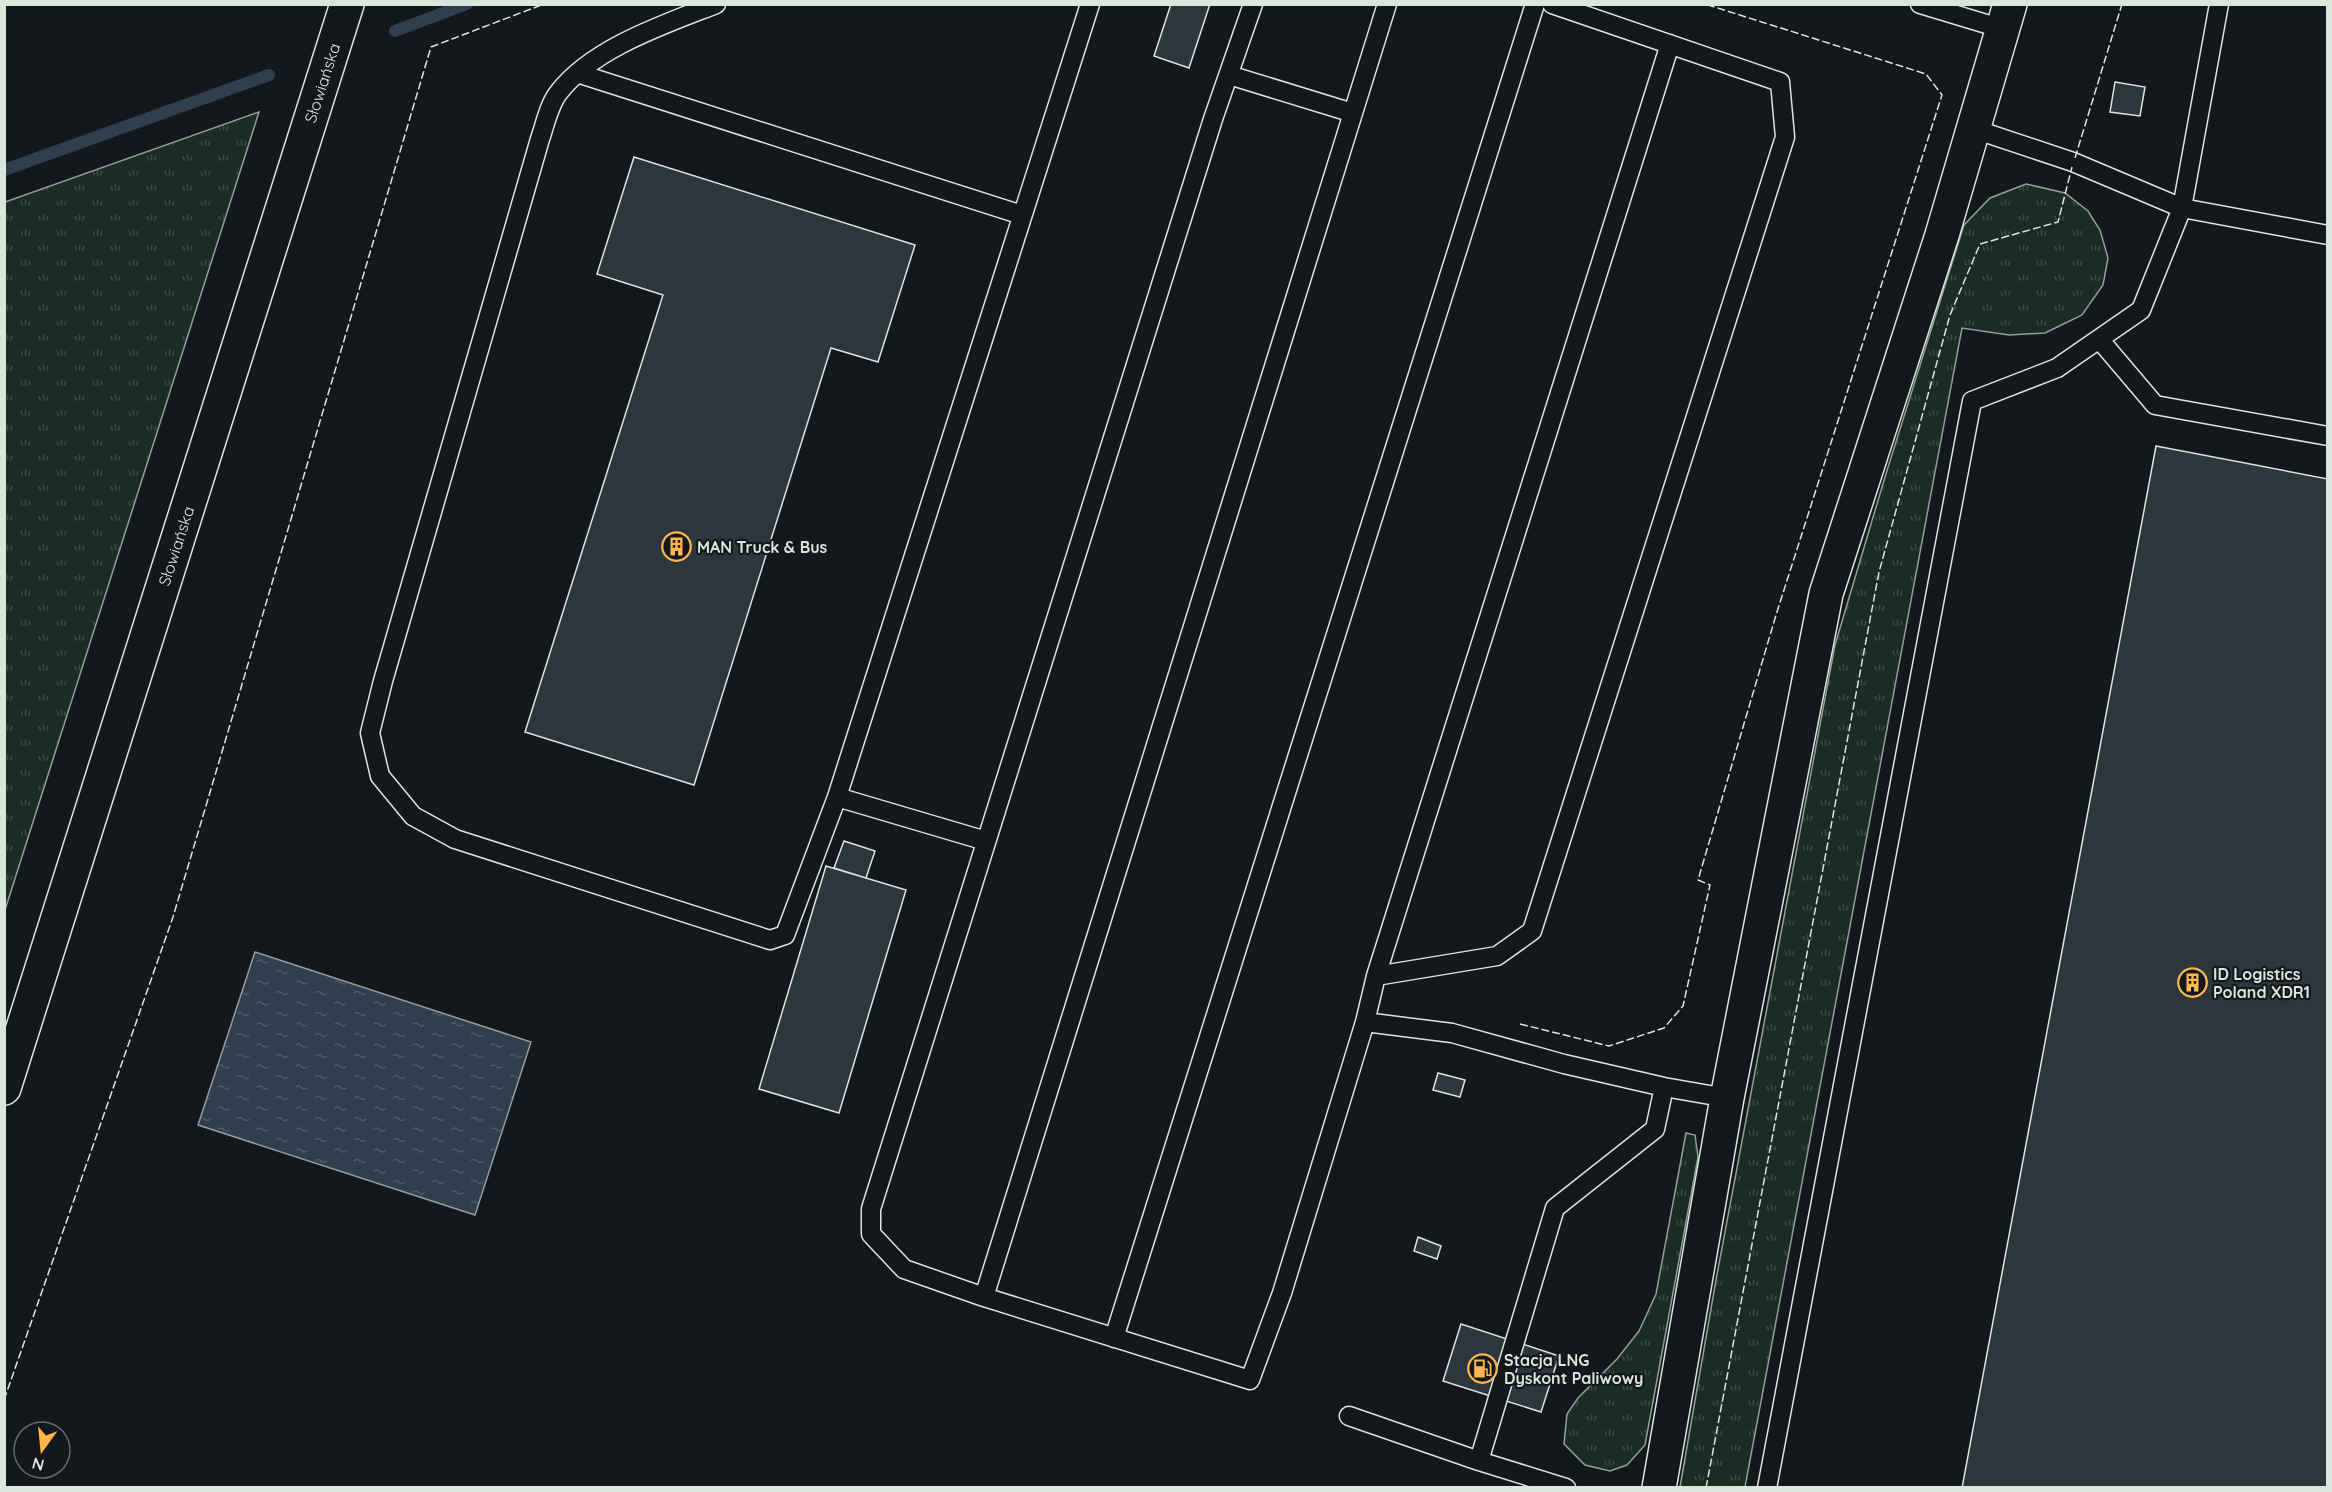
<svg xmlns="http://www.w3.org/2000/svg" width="2332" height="1492" viewBox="0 0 2332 1492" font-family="Quicksand,sans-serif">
<defs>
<pattern id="grass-tufts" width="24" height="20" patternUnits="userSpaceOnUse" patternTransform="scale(1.5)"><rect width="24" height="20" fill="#1a2d24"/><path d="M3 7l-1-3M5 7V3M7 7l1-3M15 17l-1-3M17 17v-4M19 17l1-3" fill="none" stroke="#3b4b43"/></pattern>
<pattern id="water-ripples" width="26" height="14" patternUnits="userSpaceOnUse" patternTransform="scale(1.5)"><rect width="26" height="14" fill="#2f3f4d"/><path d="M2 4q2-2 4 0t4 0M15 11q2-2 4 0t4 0" fill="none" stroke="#4c5b66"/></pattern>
</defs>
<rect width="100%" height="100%" fill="#14181c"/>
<!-- grass -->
<path fill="url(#grass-tufts)" stroke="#939e99" stroke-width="1.5" d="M 259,112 L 5,910 L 5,202 Z
M 2026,184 L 2065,193 L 2088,211 L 2100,230 L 2108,258 L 2103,285 L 2082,315 L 2045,333 L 2009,335 L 1962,328 L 1745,1487 L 1680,1487 L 1716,1280 L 1835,645 L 1885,477 L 1964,225 L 1990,198 Z
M 1686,1133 L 1695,1135 L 1698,1157 L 1645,1445 L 1627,1465 L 1610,1471 L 1585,1465 L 1564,1444 L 1567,1414 L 1578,1398 L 1617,1359 L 1639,1331 L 1656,1294 Z"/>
<!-- water -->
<path fill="url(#water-ripples)" stroke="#939e99" stroke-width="1.5" d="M 255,952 L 531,1042 L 475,1215 L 198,1125 Z"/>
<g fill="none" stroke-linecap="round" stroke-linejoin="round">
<!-- stream -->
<path stroke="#2f3f4d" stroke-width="12" d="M 395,31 L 467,4
M 4,170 L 269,75"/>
</g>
<!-- building -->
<path fill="#2c363c" stroke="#d8e6dc" stroke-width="1.5" d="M 1171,4 L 1210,4 L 1189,68 L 1154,56 Z
M 2115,82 L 2145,87 L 2140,116 L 2110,112 Z
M 634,157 L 915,245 L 878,362 L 831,348 L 694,785 L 525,732 L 663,295 L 597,274 Z
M 2156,446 L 2328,479 L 2328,1488 L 1962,1488 Z
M 844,841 L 875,851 L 866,878 L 834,868 Z
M 826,866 L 906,890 L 839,1113 L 759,1089 Z
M 1438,1073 L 1465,1080 L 1460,1097 L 1433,1090 Z
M 1418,1237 L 1441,1246 L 1437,1259 L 1414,1251 Z
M 1461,1324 L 1559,1356 L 1541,1412 L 1443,1381 Z"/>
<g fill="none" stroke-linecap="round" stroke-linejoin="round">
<defs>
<path id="service" d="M 716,4 C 665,24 593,48 559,92 C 549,104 545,125 540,139 L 383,681 L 370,733 L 380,776 L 413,816 L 455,839 L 770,940 L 785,935 L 837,797 L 1090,4
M 1253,4 L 1213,119 L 871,1209 L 871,1234 L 904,1269 L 984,1297 L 1250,1380 L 1282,1293 L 1365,1022 L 1376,976 L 1670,44
M 1920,4 L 2003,29
M 577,73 L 1022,215
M 1229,75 L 1353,113
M 1974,129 L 2073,162 L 2182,208 L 2328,235
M 2099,339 L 2155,405 L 2328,436
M 837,797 L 986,841
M 1376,976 L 1497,956 L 1532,931 L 1785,137 L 1780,82 L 1552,4
M 1365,1022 L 1452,1033 L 1564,1064 L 1664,1087 L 1727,1098
M 984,1297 L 1387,4
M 1114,1338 L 1535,4
M 1349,1416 L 1479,1461 L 1566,1488
M 1479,1461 L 1555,1208 L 1655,1129 L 1664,1087
M 1767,1488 L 1972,401 L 2057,368 L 2141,310 L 2182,208 L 2219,4"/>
<path id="minor" d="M 1659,1488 L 1727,1098 L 1826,594 L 1942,235 L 2010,4"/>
<path id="primary" d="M 4,1088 L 347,4"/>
</defs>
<!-- service casing -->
<use href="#service" stroke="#d8e6dc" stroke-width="21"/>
<!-- minor casing -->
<use href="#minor" stroke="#d8e6dc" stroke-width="36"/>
<!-- primary casing -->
<use href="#primary" stroke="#d8e6dc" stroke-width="36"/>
<!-- service -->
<use href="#service" stroke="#14181c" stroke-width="18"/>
<!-- minor -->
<use href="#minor" stroke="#14181c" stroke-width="33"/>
<!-- primary -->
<use href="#primary" stroke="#14181c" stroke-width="33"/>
<!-- fence -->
<path stroke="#d8e6dc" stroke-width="1.5" stroke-dasharray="8 3" stroke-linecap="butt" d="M 2075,158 L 2122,4
M 1520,1024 L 1609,1046 L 1664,1028 L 1683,1006 L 1710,885 L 1698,880 L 1776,615 L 1942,95 L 1926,74 L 1705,4
M 4,1400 L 173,917 L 431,47 L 544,4
M 1706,1488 L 1879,572 L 1950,315 L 1980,244 L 2058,222 L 2072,167"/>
</g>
<!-- icons -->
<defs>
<symbol id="building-ring" viewBox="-11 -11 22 22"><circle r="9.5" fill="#14181c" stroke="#ffb74d" stroke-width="1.5"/><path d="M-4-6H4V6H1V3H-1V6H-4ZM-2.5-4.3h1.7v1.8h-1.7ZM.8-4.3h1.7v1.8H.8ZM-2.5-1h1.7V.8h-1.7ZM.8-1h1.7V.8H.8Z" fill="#ffb74d"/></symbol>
<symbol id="fuel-ring" viewBox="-11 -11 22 22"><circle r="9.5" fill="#14181c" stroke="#ffb74d" stroke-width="1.5"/><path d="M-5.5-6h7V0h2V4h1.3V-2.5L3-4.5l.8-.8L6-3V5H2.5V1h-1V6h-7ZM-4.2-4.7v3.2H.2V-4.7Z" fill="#ffb74d"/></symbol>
</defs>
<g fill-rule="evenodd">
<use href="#building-ring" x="660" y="530" width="33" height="33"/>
<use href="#building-ring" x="2176" y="966" width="33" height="33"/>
<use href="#fuel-ring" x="1466" y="1352" width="33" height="33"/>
</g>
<g text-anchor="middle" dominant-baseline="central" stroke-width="4.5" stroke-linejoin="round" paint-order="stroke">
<!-- street labels -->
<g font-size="16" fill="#d8e6dc" stroke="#14181c">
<text transform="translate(322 83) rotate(-72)">Słowiańska</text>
<text transform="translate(176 546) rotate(-72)">Słowiańska</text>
</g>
<!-- poi labels -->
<g font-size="16" font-weight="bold" fill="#d8e6dc" stroke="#14181c" text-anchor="start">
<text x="697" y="547">MAN Truck &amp; Bus</text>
<text x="2213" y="974">ID Logistics<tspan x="2213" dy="18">Poland XDR1</tspan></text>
<text x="1504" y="1360">Stacja LNG<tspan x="1504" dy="18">Dyskont Paliwowy</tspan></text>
</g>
</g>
<!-- border -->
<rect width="2332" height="1492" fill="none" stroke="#d8e6dc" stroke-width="12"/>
<!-- north arrow -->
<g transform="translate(42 1450) rotate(195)"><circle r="28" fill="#14181c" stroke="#626a69" stroke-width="1.5"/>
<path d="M0-4.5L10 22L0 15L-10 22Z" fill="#ffb74d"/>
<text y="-9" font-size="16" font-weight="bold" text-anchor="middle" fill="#d8e6dc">N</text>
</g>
</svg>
